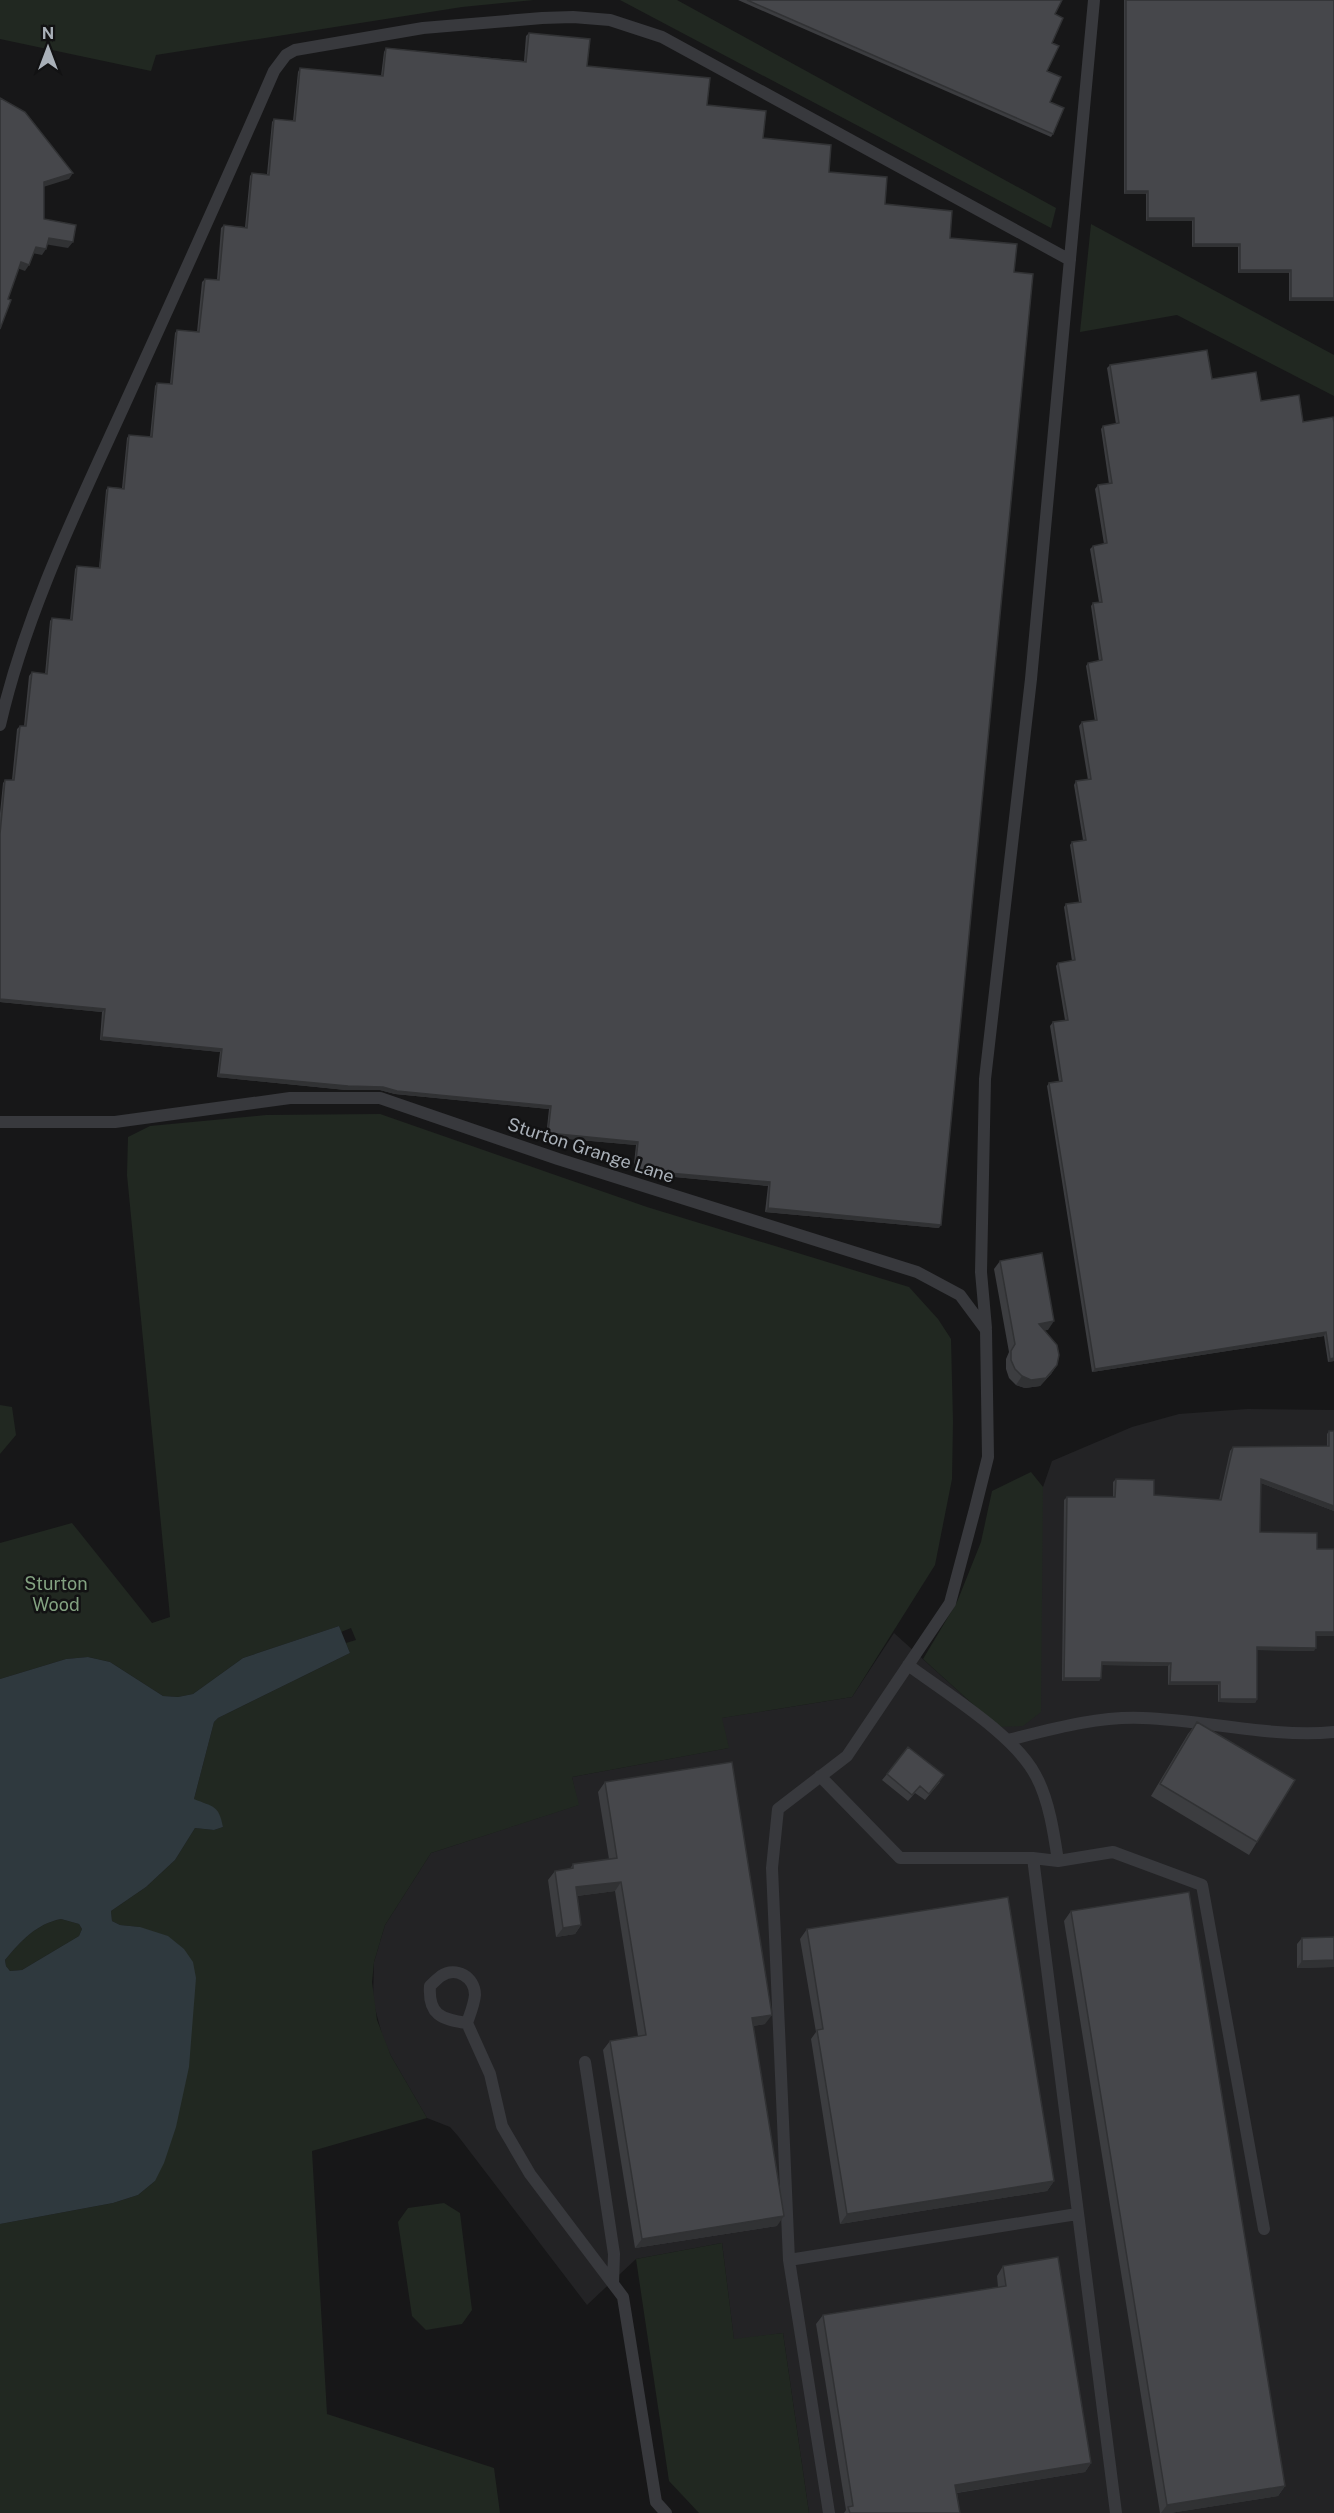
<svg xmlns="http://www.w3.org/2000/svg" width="1334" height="2513" viewBox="0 0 1334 2513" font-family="'Public Sans',sans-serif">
<rect width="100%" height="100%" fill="#171718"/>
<!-- built -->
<path fill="#232325" d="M 1247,1409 L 1334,1410 L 1334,2513 L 809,2513 L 783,2333 L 734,2340 L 722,2243 L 636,2259 L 587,2305 L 458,2136 L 450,2127 L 427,2118 L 391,2056 L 383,2038 L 373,2001 L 374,1962 L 385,1925 L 431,1853 L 578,1805 L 572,1777 L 728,1748 L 721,1718 L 852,1697 L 894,1633 L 998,1727 L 1043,1487 L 1052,1461 L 1132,1427 L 1179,1414 Z"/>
<!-- green -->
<path fill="#212821" d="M 0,0 L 534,0 L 462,7 L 156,55 L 151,71 L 0,39 Z
M 620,0 L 677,0 L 1056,208 L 1051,228 Z
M 1091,224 L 1334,355 L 1334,396 L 1177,315 L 1080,332 Z
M 380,1114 L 647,1207 L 909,1287 L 938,1319 L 951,1339 L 953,1421 L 952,1479 L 935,1565 L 852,1697 L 722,1718 L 729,1748 L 572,1777 L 579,1805 L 431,1853 L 385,1925 L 374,1962 L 372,1982 L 377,2020 L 391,2056 L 427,2118 L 312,2151 L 327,2414 L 494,2468 L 500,2513 L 0,2513 L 0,2224 L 113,2203 L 138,2195 L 155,2181 L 140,1927 L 120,1925 L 112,1921 L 111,1911 L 146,1887 L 175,1860 L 195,1828 L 214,1830 L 223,1827 L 194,1799 L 214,1722 L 218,1718 L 350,1653 L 346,1643 L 356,1640 L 351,1628 L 341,1632 L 339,1626 L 243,1658 L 193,1694 L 178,1697 L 163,1696 L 110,1662 L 88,1657 L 66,1659 L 0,1679 L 0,1543 L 72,1523 L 152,1623 L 170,1617 L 127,1175 L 128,1137 L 150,1126 L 266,1115 Z
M 0,1405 L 12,1407 L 16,1435 L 0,1454 Z
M 1031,1472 L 1043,1487 L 1041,1712 L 1023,1726 L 998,1727 L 923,1659 L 957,1602 L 981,1542 L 992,1491 Z
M 61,1919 L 79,1924 L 82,1929 L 79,1936 L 22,1970 L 10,1971 L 6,1966 L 5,1960 C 21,1941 36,1924 61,1919 Z
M 444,2203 L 460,2213 L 472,2310 L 462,2324 L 426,2330 L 412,2316 L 398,2222 L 408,2208 Z
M 722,2243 L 734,2339 L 783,2333 L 809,2513 L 699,2513 L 669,2481 L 636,2259 Z"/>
<!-- water -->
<path fill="#2f393e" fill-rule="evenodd" d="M 339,1626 L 350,1653 L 218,1718 L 214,1722 L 194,1799 C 213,1807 219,1805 223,1827 L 214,1830 L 195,1828 L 175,1860 L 146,1887 L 111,1911 L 112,1921 L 120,1925 L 140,1927 L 168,1936 L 184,1949 L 193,1962 L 196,1978 L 189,2067 L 176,2127 L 164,2163 L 155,2181 L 138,2195 L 113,2203 L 0,2224 L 0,1679 L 66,1659 L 88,1657 L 110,1662 L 163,1696 L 178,1697 L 193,1694 L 243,1658 ZM 61,1919 L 79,1924 L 82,1929 L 79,1936 L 22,1970 L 10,1971 L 6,1966 L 5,1960 C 21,1941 36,1924 61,1919 Z"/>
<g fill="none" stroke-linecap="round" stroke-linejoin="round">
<!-- lane -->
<path stroke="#38393d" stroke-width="12" d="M 0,725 C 25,615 76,511 123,408 C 174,296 225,184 274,71 L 286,55 L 295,50 L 423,28 L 542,18 L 573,17 L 610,20 L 662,37 L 1070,260
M 0,1122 L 115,1122 L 290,1098 L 380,1098 L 558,1159 L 917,1272 L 960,1295 L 986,1330 L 988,1457 L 975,1509 L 950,1603 L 847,1756 L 778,1809 L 772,1868 L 789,2260 L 829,2513
M 986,1328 L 981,1272 L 985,1079 L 1031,679 L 1094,0
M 908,1665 C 947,1694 1015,1735 1036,1776 C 1049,1800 1054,1834 1058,1861
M 1008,1740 C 1052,1729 1097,1716 1143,1718 C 1206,1720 1271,1738 1334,1732
M 820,1776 L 900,1858 L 1033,1858 L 1058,1861 L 1113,1852 L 1202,1885 L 1264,2229
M 1033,1858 L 1116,2513
M 467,2023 C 441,2019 428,2015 430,1986 C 433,1983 437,1979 441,1976 C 456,1966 475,1977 475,1995 C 474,2005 470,2014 467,2023 L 490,2074 L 502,2126 L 530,2174 L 623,2297 L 656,2502 L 666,2513
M 585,2062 L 614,2254 L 613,2284
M 789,2260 L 1077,2214"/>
</g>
<!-- wall -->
<path fill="#3c3d40" d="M 738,0 L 1062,0 L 1055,14 L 1047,71 L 1053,134 L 1051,137 Z
M 1124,0 L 1334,0 L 1334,329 L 1334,301 L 1289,301 L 1289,273 L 1238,273 L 1238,247 L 1192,247 L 1192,221 L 1146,221 L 1146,194 L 1124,194 Z
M 529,33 L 587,66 L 707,105 L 763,138 L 829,172 L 885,204 L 1014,272 L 939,1228 L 765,1212 L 768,1186 L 633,1173 L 636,1145 L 546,1137 L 549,1109 L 395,1094 L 380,1090 L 346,1090 L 217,1077 L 220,1052 L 100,1040 L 102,1012 L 0,1002 L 0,813 L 3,783 L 5,780 L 12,780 L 17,729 L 20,726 L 24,726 L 29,676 L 32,672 L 45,674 L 50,621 L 52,618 L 70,620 L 75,569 L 77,566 L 99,568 L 106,490 L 108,487 L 122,488 L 127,438 L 129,435 L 150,437 L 155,386 L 157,383 L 170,384 L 175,333 L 177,330 L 197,332 L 202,282 L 205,279 L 217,280 L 221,228 L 224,225 L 245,227 L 250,176 L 252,173 L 267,174 L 272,122 L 274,119 L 293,121 L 298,72 L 300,68 L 381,76 L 384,52 L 386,48 L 524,61 L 526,36 Z
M 1110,365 L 1212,379 L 1261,401 L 1303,422 L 1334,422 L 1334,1361 L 1328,1362 L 1324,1336 L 1092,1372 L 1047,1086 L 1049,1083 L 1059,1081 L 1050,1026 L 1053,1022 L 1065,1020 L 1056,966 L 1058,963 L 1072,961 L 1064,907 L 1066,904 L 1079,902 L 1070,845 L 1072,842 L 1083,840 L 1074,785 L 1076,781 L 1088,780 L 1079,726 L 1082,722 L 1095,721 L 1086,666 L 1088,663 L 1099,661 L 1091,606 L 1093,603 L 1099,602 L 1090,549 L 1093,546 L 1104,544 L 1095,489 L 1098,485 L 1109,484 L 1101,429 L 1103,426 L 1116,424 L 1107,368 Z
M 1000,1261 L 1048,1330 L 1045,1330 L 1057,1365 L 1051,1374 L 1040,1386 L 1025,1388 L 1016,1385 L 1009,1378 L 1006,1369 L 1006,1359 L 1009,1352 L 994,1269 Z
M 1329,1431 L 1334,1431 L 1334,1511 L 1261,1483 L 1260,1532 L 1317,1549 L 1334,1549 L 1334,1636 L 1316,1636 L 1314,1651 L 1257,1650 L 1257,1699 L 1255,1703 L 1218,1702 L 1218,1685 L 1168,1685 L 1168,1666 L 1102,1665 L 1101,1678 L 1099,1681 L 1062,1681 L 1064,1500 L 1067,1497 L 1113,1497 L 1113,1482 L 1116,1479 L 1154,1495 L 1219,1500 L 1230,1451 L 1233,1447 L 1327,1446 L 1327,1434 Z
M 1197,1722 L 1257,1842 L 1249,1855 L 1151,1796 L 1188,1734 Z
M 887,1774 L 940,1782 L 925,1800 L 915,1793 L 908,1801 L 882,1780 Z
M 605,1782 L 765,2024 L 753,2026 L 777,2226 L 635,2248 L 603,2050 L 610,2041 L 638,2036 L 615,1891 L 577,1896 L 581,1925 L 575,1934 L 556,1937 L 548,1880 L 555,1871 L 570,1869 L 573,1864 L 609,1859 L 598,1792 Z
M 1071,1911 L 1285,2486 L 1278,2496 L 1170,2513 L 1160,2513 L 1064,1921 Z
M 807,1929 L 1054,2181 L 1047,2191 L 840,2224 L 811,2039 L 816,2032 L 800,1939 Z
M 1334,1937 L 1334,1967 L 1297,1968 L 1297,1944 L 1302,1938 Z
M 1003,2266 L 1091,2463 L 1085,2472 L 957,2493 L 960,2513 L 844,2513 L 846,2510 L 816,2324 L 823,2315 L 998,2287 L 997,2276 Z"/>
<!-- shaded-wall -->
<path fill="#313234" d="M 73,173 L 69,179 L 40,188 L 44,182 Z
M 1126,191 L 1148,191 L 1146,194 L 1124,194 Z
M 1148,218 L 1194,218 L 1192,221 L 1146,221 Z
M 49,238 L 73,242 L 68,248 L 44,244 Z
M 1194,244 L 1240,244 L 1238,247 L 1192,247 Z
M 36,247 L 46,249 L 42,255 L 32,253 Z
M 21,262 L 29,265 L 25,271 L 17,268 Z
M 1240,270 L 1291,270 L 1289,273 L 1238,273 Z
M 1291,298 L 1334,298 L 1334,301 L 1289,301 Z
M 0,999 L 105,1009 L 102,1012 L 0,1002 Z
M 102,1037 L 222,1049 L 220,1052 L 100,1040 Z
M 219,1074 L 383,1087 L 551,1106 L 549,1109 L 395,1094 L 380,1090 L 346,1090 L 217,1077 Z
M 548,1133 L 638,1142 L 636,1145 L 546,1137 Z
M 635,1170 L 770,1182 L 768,1186 L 633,1173 Z
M 768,1208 L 941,1225 L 939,1228 L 765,1212 Z
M 1054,1321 L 1048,1330 L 1033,1332 L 1039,1324 Z
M 1326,1332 L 1324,1336 L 1092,1372 L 1095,1369 Z
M 1334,1358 L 1334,1361 L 1328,1362 L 1330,1359 Z
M 1057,1365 L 1051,1374 L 1040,1386 L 1025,1388 L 1016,1385 L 1022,1376 Z
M 1261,1479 L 1334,1506 L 1334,1511 L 1258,1482 Z
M 1316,1632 L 1334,1632 L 1334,1636 L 1314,1636 Z
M 1257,1647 L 1316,1648 L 1314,1651 L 1255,1650 Z
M 1102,1662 L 1171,1663 L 1168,1666 L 1099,1665 Z
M 1064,1678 L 1101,1678 L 1099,1681 L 1062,1681 Z
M 1170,1682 L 1220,1682 L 1218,1685 L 1168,1685 Z
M 1220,1699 L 1257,1699 L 1255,1703 L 1218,1702 Z
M 621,1882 L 615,1891 L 569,1897 L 576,1887 Z
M 581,1925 L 575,1934 L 556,1937 L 563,1928 Z
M 1334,1960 L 1334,1967 L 1297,1968 L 1302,1961 Z
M 772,2015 L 765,2024 L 745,2027 L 752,2018 Z
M 1054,2181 L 1047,2191 L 840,2224 L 847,2214 Z
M 784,2216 L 777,2226 L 635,2248 L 642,2239 Z
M 1091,2463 L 1085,2472 L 949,2494 L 955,2485 Z
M 1285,2486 L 1278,2496 L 1170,2513 L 1161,2513 L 1167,2505 Z"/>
<!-- building -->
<path fill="#46474b" stroke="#313234" stroke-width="1.5" d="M 747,0 L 1062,0 L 1055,14 L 1063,18 L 1052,43 L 1059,46 L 1047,71 L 1061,77 L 1050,102 L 1064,108 L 1053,134 Z
M 1126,0 L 1334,0 L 1334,298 L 1291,298 L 1291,270 L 1240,270 L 1240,244 L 1194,244 L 1194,218 L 1148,218 L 1148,191 L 1126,191 Z
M 529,33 L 590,39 L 587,66 L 710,78 L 707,105 L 766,111 L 763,138 L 831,145 L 829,172 L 887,177 L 885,204 L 952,211 L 950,238 L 1017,244 L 1014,272 L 1033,274 L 941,1225 L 768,1208 L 770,1182 L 635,1170 L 638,1142 L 548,1133 L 551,1106 L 397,1091 L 383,1087 L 348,1086 L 219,1074 L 222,1049 L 102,1037 L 105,1009 L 0,999 L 0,834 L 5,780 L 14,780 L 20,726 L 26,726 L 32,672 L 47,674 L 52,618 L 72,620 L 77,566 L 100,568 L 108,487 L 124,489 L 129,435 L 152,437 L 157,383 L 172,384 L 177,330 L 199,332 L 205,279 L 219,280 L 224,225 L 247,228 L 252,173 L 269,175 L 274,119 L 295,121 L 300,68 L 383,76 L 386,48 L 526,62 Z
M 0,98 L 25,112 L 73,173 L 44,182 L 44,219 L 76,225 L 73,242 L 49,238 L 46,249 L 36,247 L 29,265 L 21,262 L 8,299 L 11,300 L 0,329 Z
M 1207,350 L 1212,379 L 1256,372 L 1261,401 L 1299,395 L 1303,422 L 1333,417 L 1334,422 L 1334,1358 L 1330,1359 L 1326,1332 L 1095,1369 L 1049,1083 L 1062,1081 L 1053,1022 L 1068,1020 L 1058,963 L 1075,960 L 1066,904 L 1081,902 L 1072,842 L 1086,840 L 1076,781 L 1091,779 L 1082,722 L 1097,720 L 1088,663 L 1102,660 L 1093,603 L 1102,602 L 1093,546 L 1107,543 L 1098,485 L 1112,483 L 1103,426 L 1119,423 L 1110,365 Z
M 1042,1253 L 1054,1321 L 1039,1324 L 1057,1345 L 1059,1355 L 1057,1365 L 1046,1378 L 1031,1380 L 1022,1376 L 1015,1369 L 1011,1360 L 1011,1351 L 1015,1344 L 1000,1261 Z
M 1329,1431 L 1334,1431 L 1334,1506 L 1261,1479 L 1260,1532 L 1317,1533 L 1317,1549 L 1334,1549 L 1334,1632 L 1316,1632 L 1316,1648 L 1257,1647 L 1257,1699 L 1220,1699 L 1220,1682 L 1170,1682 L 1171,1663 L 1102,1662 L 1101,1678 L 1064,1678 L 1067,1497 L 1115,1497 L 1116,1479 L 1154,1480 L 1154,1495 L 1221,1500 L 1233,1447 L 1329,1446 Z
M 1197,1722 L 1295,1780 L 1257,1842 L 1160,1784 Z
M 908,1747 L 944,1775 L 929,1794 L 920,1786 L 912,1795 L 887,1774 Z
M 732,1762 L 772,2015 L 752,2018 L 784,2216 L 642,2239 L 610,2041 L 646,2035 L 621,1882 L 576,1887 L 581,1925 L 563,1928 L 555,1871 L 573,1868 L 573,1864 L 617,1858 L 605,1782 Z
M 1189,1892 L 1285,2486 L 1167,2505 L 1071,1911 Z
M 1008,1897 L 1054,2181 L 847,2214 L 817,2030 L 823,2029 L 807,1929 Z
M 1334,1937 L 1334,1960 L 1302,1961 L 1302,1938 Z
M 1058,2257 L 1091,2463 L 955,2485 L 960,2513 L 850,2513 L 848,2507 L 853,2506 L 823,2315 L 1006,2286 L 1003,2266 Z"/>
<g text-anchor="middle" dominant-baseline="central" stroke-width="5" stroke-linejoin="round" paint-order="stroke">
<!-- street labels -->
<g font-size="18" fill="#a9b0b8" stroke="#121213">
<text transform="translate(591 1150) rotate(18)">Sturton Grange Lane</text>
</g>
<!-- park labels -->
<g font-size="18" fill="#83a281" stroke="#121213">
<text x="56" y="1583">Sturton<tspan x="56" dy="21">Wood</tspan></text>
</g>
</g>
<!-- north arrow -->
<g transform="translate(48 48)" stroke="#121213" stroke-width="4.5" paint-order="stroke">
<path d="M0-4.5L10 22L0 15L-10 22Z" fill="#a9b0b8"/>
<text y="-9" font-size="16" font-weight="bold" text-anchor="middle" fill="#a9b0b8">N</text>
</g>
</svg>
